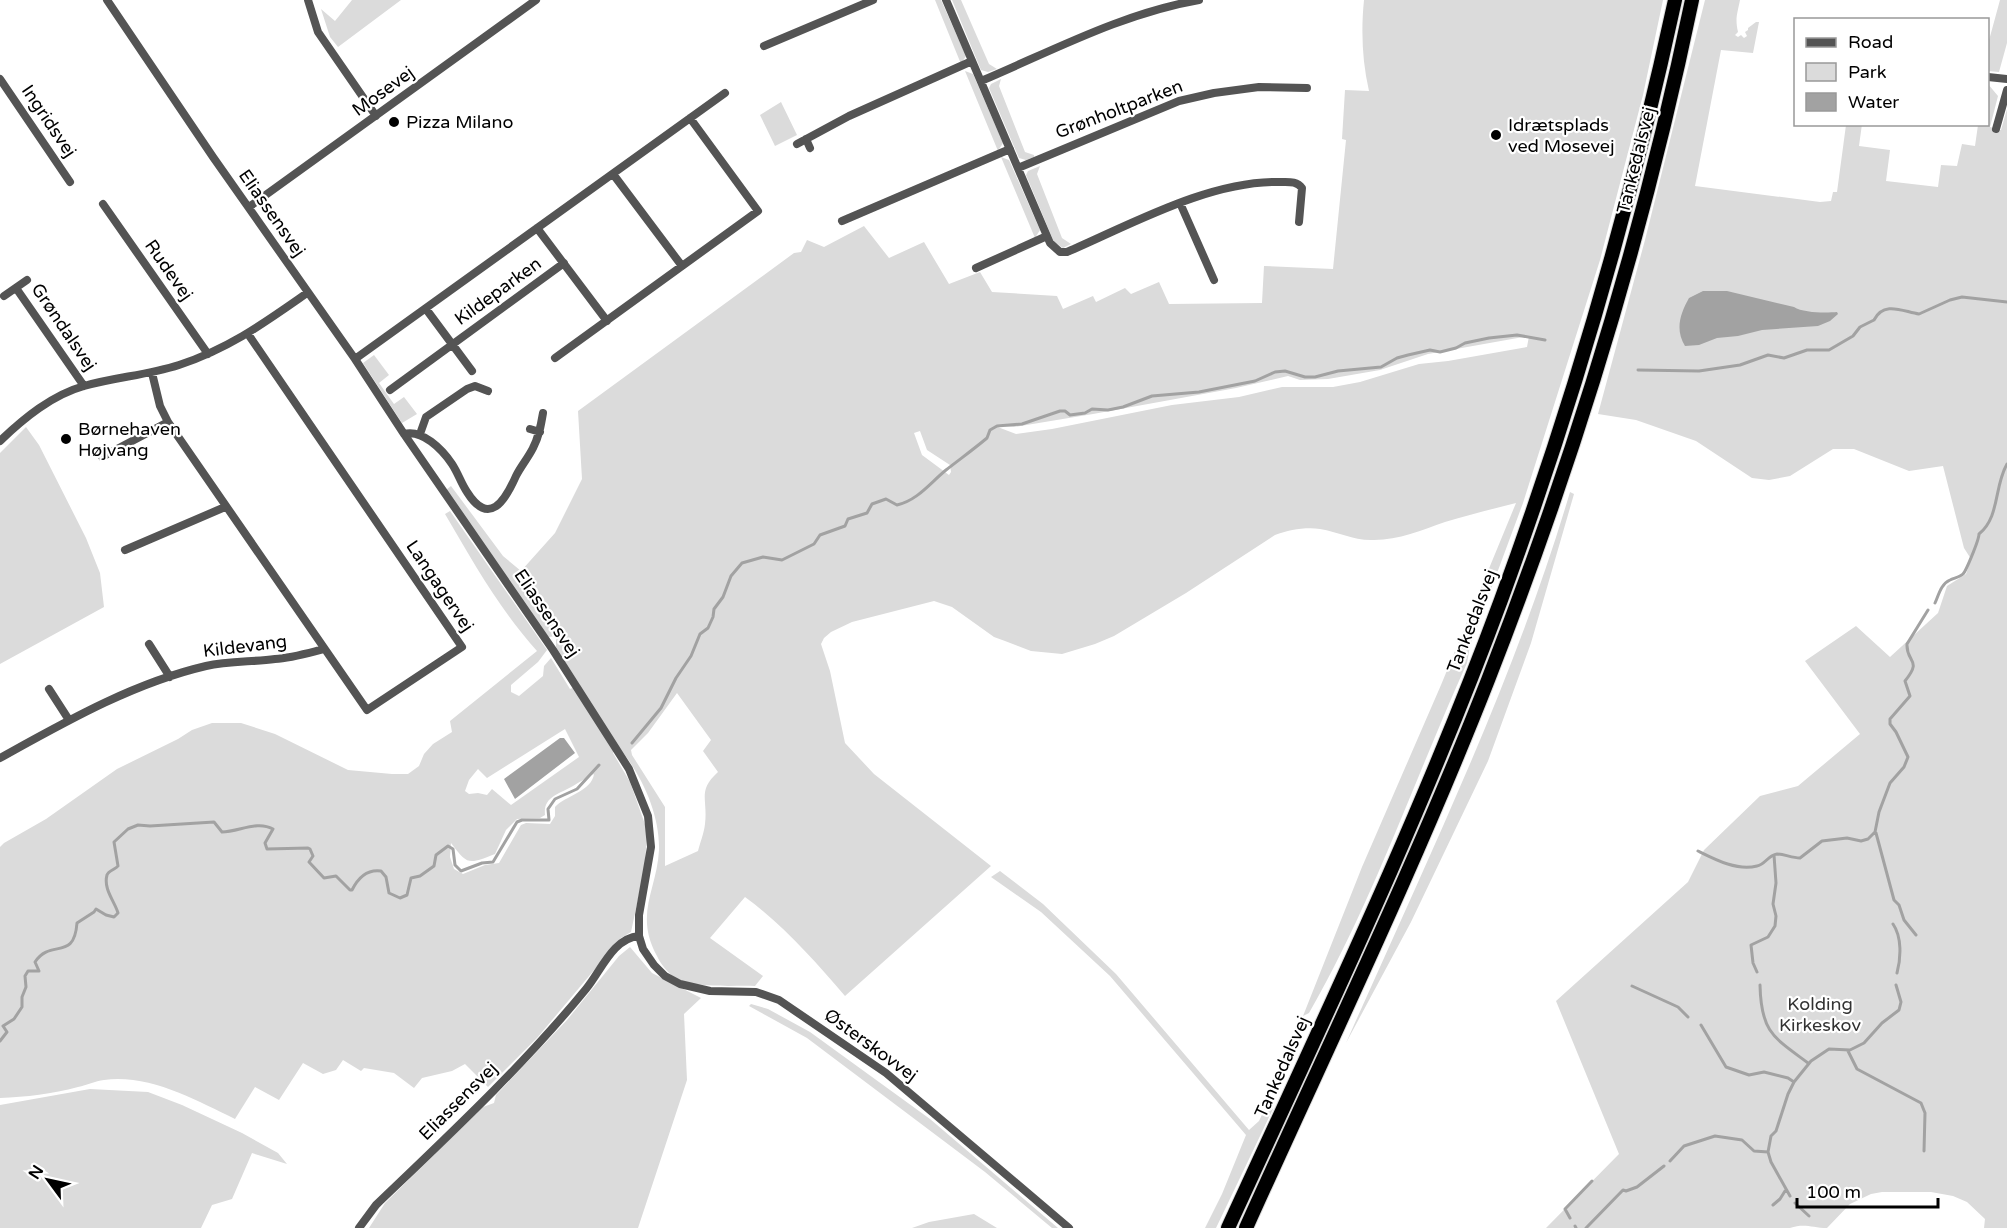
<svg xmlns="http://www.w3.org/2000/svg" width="2007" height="1228" viewBox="0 0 2007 1228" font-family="'Varela Round',sans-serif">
<rect width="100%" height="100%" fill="#fff"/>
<!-- green -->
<path fill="#dbdbdb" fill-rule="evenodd" d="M 352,0 L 401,0 L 338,47 L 330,37 L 321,9 L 335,21 Z
M 935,0 L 941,0 L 966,56 L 961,64 Z
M 952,0 L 961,0 L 989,64 L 997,69 L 988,72 L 981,70 Z
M 1364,0 L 1663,0 L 1643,95 L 1600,260 L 1523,503 L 1470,646 L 1467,663 C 1414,780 1373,902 1309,1013 L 1303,1016 L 1362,867 L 1441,685 L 1516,503 C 1492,509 1469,515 1445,522 C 1422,530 1399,540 1374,540 C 1354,541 1339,532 1320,529 C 1305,527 1289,530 1275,535 L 1186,593 L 1114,636 L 1095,644 L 1062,654 L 1031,651 L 1005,641 L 994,637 L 952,607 L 934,601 L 852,622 L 831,632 L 824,638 L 821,644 L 830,671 L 845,743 L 874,774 L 991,866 L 845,996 C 814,960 783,925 745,897 L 710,938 L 763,976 L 755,986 C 733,985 692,989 674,977 C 668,973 660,963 657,956 C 634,914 657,890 659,850 C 660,813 641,774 618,746 L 613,753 L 630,782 L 647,830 L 645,866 L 631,932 L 621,938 L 537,1038 L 488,1087 L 465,1064 L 452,1071 L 422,1078 L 414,1088 L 394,1073 L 364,1068 L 361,1071 L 343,1060 L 336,1070 L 323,1074 L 303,1063 L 279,1100 L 255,1087 L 235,1119 C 195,1100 150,1074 104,1080 C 95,1081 87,1085 78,1087 C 52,1094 26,1097 0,1098 L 0,847 L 4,843 L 46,819 L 117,769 L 178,739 L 192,730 L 212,723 L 241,723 L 275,734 L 348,770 L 392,774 L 408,774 L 419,766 L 424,754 L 433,744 L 452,732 L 450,721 L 537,651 C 500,610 473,562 445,514 L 450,511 L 547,650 L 538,662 L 511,685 L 511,692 L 519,696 L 543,676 L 544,666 L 551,658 L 570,689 L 580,685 L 556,647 L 556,636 L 549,637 L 546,634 L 446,490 L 451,486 L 503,556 L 521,571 L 555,533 L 582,479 L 578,411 L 794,253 L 801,252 L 807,240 L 824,247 L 864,226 L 889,258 L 924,242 L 949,284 L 980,272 L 992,292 L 1057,296 L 1063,309 L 1093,296 L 1096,302 L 1125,288 L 1131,294 L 1159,282 L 1169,304 L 1262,303 L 1264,266 L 1333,269 L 1346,140 L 1342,139 L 1345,90 L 1369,91 C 1362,61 1361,30 1364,0 ZM 1529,336 L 1527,347 L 1448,361 L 1419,364 L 1360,382 L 1333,387 L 1282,387 L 1239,397 L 1172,405 L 1052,429 L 1016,434 L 995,426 L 1014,427 L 1093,414 L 1236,388 L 1288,376 L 1300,380 L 1328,379 L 1380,370 L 1428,354 ZM 920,431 L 927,450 L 950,465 L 951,472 L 949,475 L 922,455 L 914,433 ZM 677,693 L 711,740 L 703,751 L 718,772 C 697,791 708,799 705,824 C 704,833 700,843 698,851 L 665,866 L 665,807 L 632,755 L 631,750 L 648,733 ZM 565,729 L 579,757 L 511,805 L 492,789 L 487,795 L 478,793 L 469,794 L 465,791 L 469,780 L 478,769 L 487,778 ZM 594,774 C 592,791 565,796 555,807 L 555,816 L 550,824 L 526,823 L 521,825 L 499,863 L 485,865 L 463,874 L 454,869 L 450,857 L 451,843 C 468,866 469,864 495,854 L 506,830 L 517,819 L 540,818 L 545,815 C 543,796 560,794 573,786 C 580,782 587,777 594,774 Z
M 1705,0 L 1740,0 C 1737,15 1735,18 1738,32 L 1735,35 L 1738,37 L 1741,35 L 1744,38 L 1747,36 L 1745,32 L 1748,30 L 1748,28 L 1756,22 L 1759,22 L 1753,53 L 1721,50 L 1695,186 L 1820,202 L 1831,201 L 1833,192 L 1837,192 L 1846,125 L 1862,124 L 1859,146 L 1890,150 L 1886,181 L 1938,187 L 1941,165 L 1957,166 L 1962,144 L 1975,146 L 1978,125 L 1988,124 L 1988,84 L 1998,96 L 1990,127 L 2001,130 L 2007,109 L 2007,1228 L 1984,1228 L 1985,1219 L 1967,1202 L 1953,1196 L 1931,1192 L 1882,1192 L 1871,1194 L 1850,1204 L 1827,1228 C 1812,1228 1805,1223 1790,1228 L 1546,1228 L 1619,1154 L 1556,1001 L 1688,882 L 1704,850 L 1760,796 L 1798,786 L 1860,734 L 1805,661 L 1856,626 L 1890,657 L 1938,613 L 1947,586 L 1966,574 L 1971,559 L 1964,548 L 1943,466 L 1909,471 L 1854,449 L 1833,449 L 1790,476 L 1769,480 L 1752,478 L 1696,441 L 1636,420 L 1598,414 L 1645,240 Z
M 2000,0 L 2007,0 L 2007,43 L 1999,72 L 1988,71 L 1988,44 Z
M 965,71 L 973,74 L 1003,143 L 998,151 Z
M 1001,79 L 999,86 L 1025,152 L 1034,155 L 1034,157 L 1026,160 L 1019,158 L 989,88 L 991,84 Z
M 781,102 L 797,135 L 775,146 L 760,115 Z
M 1001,157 L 1009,160 L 1040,230 L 1035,238 Z
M 1040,166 L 1037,174 L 1062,238 L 1071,244 L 1063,248 L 1054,242 L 1026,175 L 1028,171 Z
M 374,355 L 389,375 L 379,383 L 394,404 L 404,397 L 417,414 L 402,423 L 363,363 Z
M 26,427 L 39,445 L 86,538 L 100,573 L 104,607 L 0,664 L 0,453 Z
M 1570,492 L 1574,494 L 1531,643 L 1488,761 L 1411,922 L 1346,1043 C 1426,862 1514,682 1570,492 Z
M 1000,871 L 1043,904 L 1116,974 L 1249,1130 L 1259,1121 L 1268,1102 L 1273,1109 L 1216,1228 L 1205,1228 L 1222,1194 L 1246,1135 L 1110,976 L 1041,912 L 991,877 Z
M 630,947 L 652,973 L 701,998 L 684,1014 L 687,1080 L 638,1228 L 369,1228 L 385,1203 L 483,1107 L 494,1103 L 496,1095 L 567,1020 L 619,956 Z
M 751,1004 L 768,1009 L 810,1032 L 930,1119 L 1058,1228 L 1052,1228 L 985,1172 L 807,1038 L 749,1006 Z
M 90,1089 L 148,1092 L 182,1105 L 242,1133 L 278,1153 L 287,1164 L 252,1153 L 232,1199 L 212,1205 L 201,1228 L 0,1228 L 0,1105 Z
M 974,1214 L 997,1228 L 912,1228 L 929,1222 Z"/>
<!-- water -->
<path fill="#a2a2a2" d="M 1703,291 L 1727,291 L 1794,307 C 1803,313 1826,313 1837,312 L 1838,314 L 1830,321 L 1818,326 L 1762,330 L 1738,336 L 1717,338 L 1699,345 L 1685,346 C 1675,330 1680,314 1689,298 Z
M 560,738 L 564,738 L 575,753 L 515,799 L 504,779 Z"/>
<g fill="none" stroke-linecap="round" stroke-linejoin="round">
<!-- stream -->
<path stroke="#a2a2a2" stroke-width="3" d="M 1638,370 L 1699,371 L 1740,365 L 1768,355 L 1784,358 L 1807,350 L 1829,350 L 1853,336 L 1860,327 L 1874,320 C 1884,300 1904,312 1919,314 L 1950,300 L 1962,297 L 2007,302
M 1935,603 C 1939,594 1941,584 1950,580 C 1954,578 1960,577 1963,574 C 1966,571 1979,540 1979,534 C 2000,517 1994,486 2007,464
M 632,743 L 661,708 L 676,678 L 691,656 L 700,634 L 708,628 L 713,617 L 714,609 L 723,597 L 731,576 L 742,563 L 763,557 L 782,560 L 814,544 L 820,535 L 845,526 L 848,519 L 867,513 L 872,504 L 886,499 L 897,505 C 918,500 930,483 946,470 C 960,459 974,449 987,438 L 990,430 L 997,426 L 1022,424 L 1060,411 L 1065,411 L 1070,415 L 1085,413 L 1092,409 L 1108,410 L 1123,407 L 1152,396 L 1199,392 L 1255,381 L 1275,372 L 1285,371 L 1305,377 L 1315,377 L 1338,371 L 1381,367 L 1397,358 L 1408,355 L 1430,350 L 1440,352 L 1456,348 L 1465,343 L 1489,338 L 1517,335 L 1545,340
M 1876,833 L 1894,900 L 1899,905 L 1904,920 L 1916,935
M 1698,851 C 1716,860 1737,871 1757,866 C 1765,865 1768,855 1777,854 C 1784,854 1792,858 1800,858 L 1822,841 L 1847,838 L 1861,841 L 1868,839 L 1875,832 L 1879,812 L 1890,783 L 1904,767 L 1908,757 L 1896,732 L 1890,724 L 1890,719 L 1910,696 L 1905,681 C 1923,659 1906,663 1907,644 L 1928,610
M 1893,924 C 1902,937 1901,958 1897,973
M 1757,972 L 1753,963 L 1751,945 L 1768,937 L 1775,926 L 1776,916 L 1773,904 L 1776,883 L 1774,855
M 1760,985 C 1761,1032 1773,1037 1808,1063
M 1632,986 L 1678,1007 L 1688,1017
M 1701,1025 L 1726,1067 L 1749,1075 L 1764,1072 L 1788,1078 L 1794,1082
M 0,1041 L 7,1032 L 3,1026 L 14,1019 L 22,1007 L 22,997 L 26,987 L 25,976 L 28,971 L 39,971 L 35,962 C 51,938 74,962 77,923 L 94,912 L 96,909 L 106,915 L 114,917 L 118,913 C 115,902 103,889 107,875 C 108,871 116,869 118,866 L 114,842 L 128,829 L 138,825 L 150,826 L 214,822 L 222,832 C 239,832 257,820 273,829 L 265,843 L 267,849 L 308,848 L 310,849 L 313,856 L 309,862 L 324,878 L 336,876 L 350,890 L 352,890 C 358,878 367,869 381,871 L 386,877 L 389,893 L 400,898 L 407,895 L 411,878 L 420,876 L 434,866 L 436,855 L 448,846 L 453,849 L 455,865 L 461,871 L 482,863 L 493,862 L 517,822 L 522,820 L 549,820 L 548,809 L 555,799 L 577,789 L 599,765
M 1848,1051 L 1857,1069 L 1921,1103 L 1925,1113 L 1924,1151
M 1670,1161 L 1684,1146 L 1715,1136 L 1742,1140 L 1754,1151 L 1768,1152
M 1790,1196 L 1771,1162 L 1768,1152 L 1771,1136 L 1776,1131 L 1788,1094 L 1794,1082 L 1811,1061 L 1829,1049 L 1850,1050 L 1864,1043 L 1882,1023 L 1899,1010 L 1901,1002 L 1896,985
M 1795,1203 L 1809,1216
M 1773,1205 L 1780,1199 L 1785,1191
M 1570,1218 L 1565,1209 L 1592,1181
M 1575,1226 L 1576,1228
M 1586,1228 L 1623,1190 L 1626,1191 L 1637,1187 L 1664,1166"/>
<defs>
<path id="trunk" d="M 1228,1228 C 1323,1021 1422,814 1501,600 C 1573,404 1631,204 1675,0
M 1246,1228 C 1328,1046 1415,866 1488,680 C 1574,460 1644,232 1692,0"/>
</defs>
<!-- trunk casing -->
<use href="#trunk" stroke="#dbdbdb" stroke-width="16"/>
<!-- minor -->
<path stroke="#545454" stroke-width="8" d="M 107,0 L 213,157 L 355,359 L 404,434 L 553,650 L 629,769 L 648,816 L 651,847 L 639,915 L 639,936 C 613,938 601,971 586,989 C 523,1066 448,1136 376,1205 L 359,1228
M 308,0 L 318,32 L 376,116
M 946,0 L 1050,243 L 1060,252 L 1067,252 C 1132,224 1210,180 1281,182 C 1289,182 1297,181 1302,188 L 1299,222
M 764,46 L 873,0
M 1988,77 L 2007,79
M 0,79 L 70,182
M 981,81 C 1052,51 1123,13 1199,0
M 1996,129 L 2007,90
M 806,139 L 810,148
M 797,144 L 849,116 L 972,61
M 1018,168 L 1179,101 L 1214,93 L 1259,87 L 1307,88
M 613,174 L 682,266
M 1180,203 L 1214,280
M 103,204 L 208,354
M 249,207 L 536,0
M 842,221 L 1010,149
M 537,228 L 607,321
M 976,268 L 1047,236
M 16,288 L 84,386
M 4,296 L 27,280
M 426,309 L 472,371
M 555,358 L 758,211 L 690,118
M 355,359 L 725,93
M 152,373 L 160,406 L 168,422 L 367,710 L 462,647 L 248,334
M 390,390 L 564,263
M 530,429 L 540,432
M 404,434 C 422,429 442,449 452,464 C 458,473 461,483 467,492 C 489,527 505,501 516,476 C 521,466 528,458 533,448 C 539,437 541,425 543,413
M 420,434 L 426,417 L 467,389 L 475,386 L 488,391
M 0,441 C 24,418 52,395 84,386 C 116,377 148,375 179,365 C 230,348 264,323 307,293
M 102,457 L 168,422
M 125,550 L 225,507
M 149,644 L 170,677
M 49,689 L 69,720
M 0,758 C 65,722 133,683 206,666 C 228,661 252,662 275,659 C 291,658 308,653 324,649
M 639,936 L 643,949 L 654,965 L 665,976 L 680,984 L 710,991 L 756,992 L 779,1000 L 886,1073 L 1069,1228"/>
<!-- trunk -->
<use href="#trunk" stroke="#000" stroke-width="14"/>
</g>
<!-- markers -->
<g fill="#000" stroke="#fff" stroke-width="2">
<circle cx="394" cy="122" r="6"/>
<circle cx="1496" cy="135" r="6"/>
<circle cx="66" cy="439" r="6"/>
</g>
<g text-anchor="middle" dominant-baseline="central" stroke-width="4.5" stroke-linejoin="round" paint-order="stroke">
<!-- street labels -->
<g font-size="18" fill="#000" stroke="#fff">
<text transform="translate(383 91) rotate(-36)">Mosevej</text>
<text transform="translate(1119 109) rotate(-21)">Grønholtparken</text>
<text transform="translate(49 121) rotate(56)">Ingridsvej</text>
<text transform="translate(1636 160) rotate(-76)">Tankedalsvej</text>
<text transform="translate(272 213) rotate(55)">Eliassensvej</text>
<text transform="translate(169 270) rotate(55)">Rudevej</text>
<text transform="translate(498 291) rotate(-36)">Kildeparken</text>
<text transform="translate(64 327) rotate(56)">Grøndalsvej</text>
<text transform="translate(440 586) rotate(56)">Langagervej</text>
<text transform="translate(547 613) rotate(56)">Eliassensvej</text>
<text transform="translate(1472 621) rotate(-69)">Tankedalsvej</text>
<text transform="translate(245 646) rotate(-7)">Kildevang</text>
<text transform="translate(871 1045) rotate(36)">Østerskovvej</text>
<text transform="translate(1282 1067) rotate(-66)">Tankedalsvej</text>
<text transform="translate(458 1101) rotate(-45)">Eliassensvej</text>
</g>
<!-- poi labels -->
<g font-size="18" fill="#000" stroke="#fff" text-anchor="start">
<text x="406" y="122">Pizza Milano</text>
<text x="1508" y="125">Idrætsplads<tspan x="1508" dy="21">ved Mosevej</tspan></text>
<text x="78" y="429">Børnehaven<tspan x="78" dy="21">Højvang</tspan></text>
</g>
<!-- park labels -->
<g font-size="18" fill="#323232" stroke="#fff">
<text x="1820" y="1004">Kolding<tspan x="1820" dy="21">Kirkeskov</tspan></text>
</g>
</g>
<!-- legend -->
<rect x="1794" y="18" width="195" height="108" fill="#ffffff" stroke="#999999" stroke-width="1.5"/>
<rect x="1806" y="38" width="30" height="9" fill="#545454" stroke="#999999" stroke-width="1.5"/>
<text x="1848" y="48" font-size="18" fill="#000000">Road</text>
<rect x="1806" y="63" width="30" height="18" fill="#dbdbdb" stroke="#999999" stroke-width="1.5"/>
<text x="1848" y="78" font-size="18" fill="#000000">Park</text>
<rect x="1806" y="93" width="30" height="18" fill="#a2a2a2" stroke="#999999" stroke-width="1.5"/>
<text x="1848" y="108" font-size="18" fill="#000000">Water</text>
<!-- north arrow -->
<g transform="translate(48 1180) rotate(303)" stroke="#ffffff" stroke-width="4.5" paint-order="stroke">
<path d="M0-4.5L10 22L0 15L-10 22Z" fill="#000000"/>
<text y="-9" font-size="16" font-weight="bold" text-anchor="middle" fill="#000000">N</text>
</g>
<!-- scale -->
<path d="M1797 1198v9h141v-9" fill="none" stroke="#000000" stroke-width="3"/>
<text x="1806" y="1198" font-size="18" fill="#000000" stroke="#ffffff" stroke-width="4.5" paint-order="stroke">100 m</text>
</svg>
